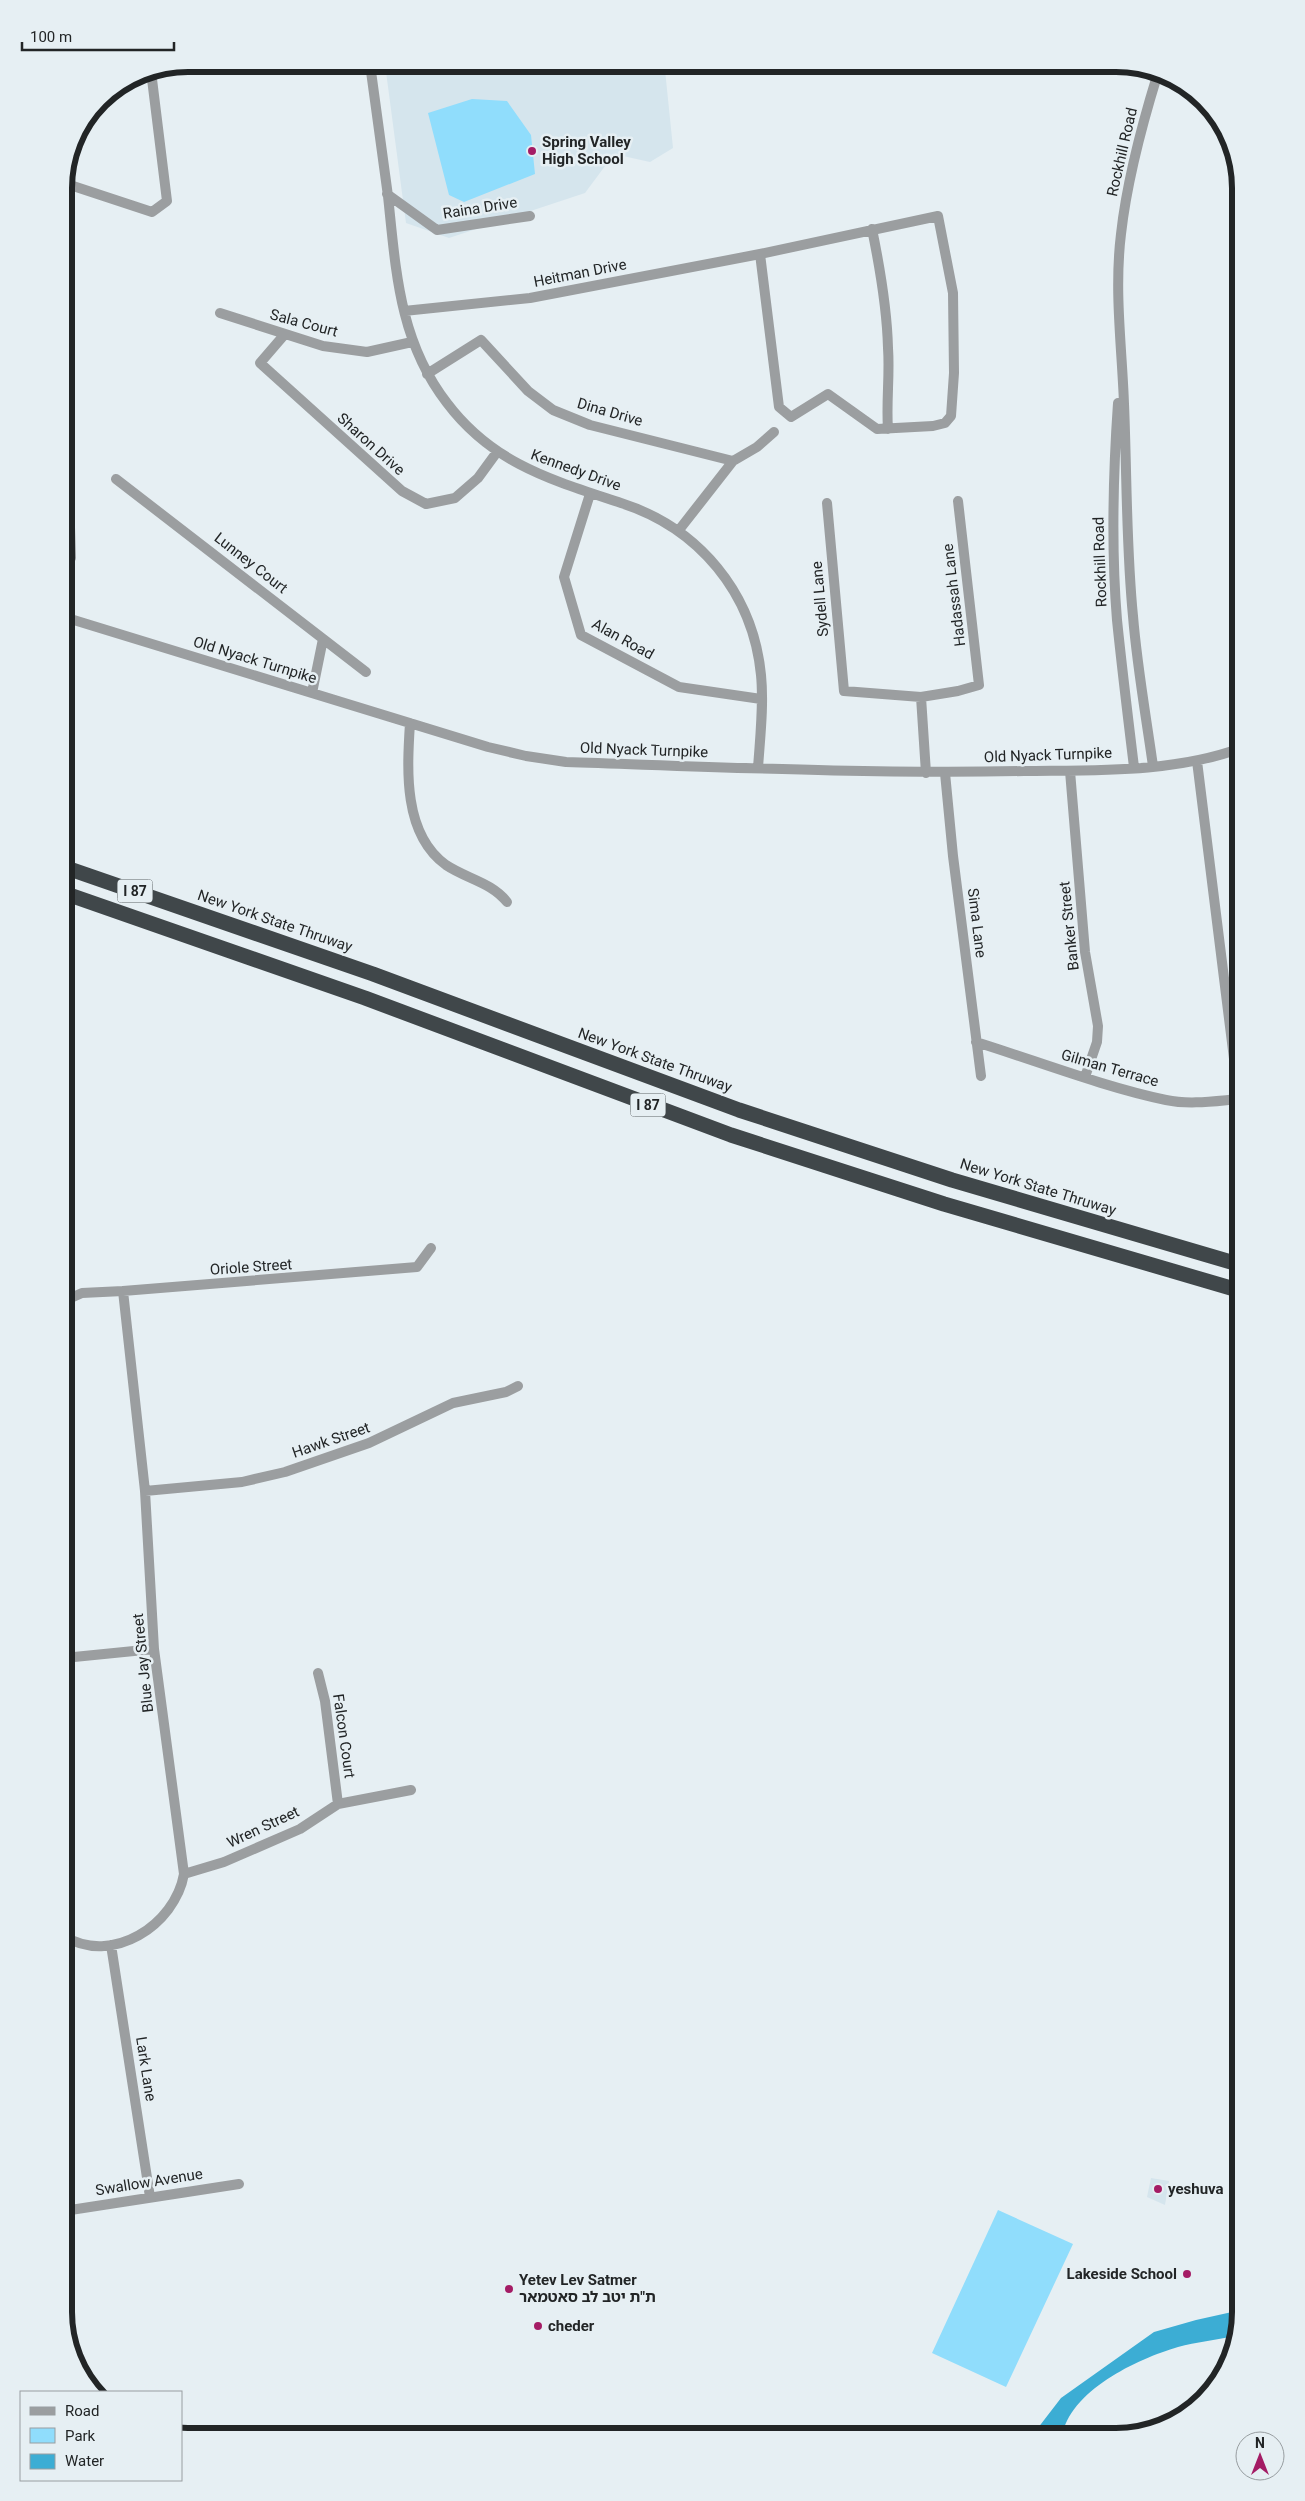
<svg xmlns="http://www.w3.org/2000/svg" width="1305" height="2501" viewBox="0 0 1305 2501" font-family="Roboto,'Noto Sans Hebrew',sans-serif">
<rect width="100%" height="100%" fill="#e6eff3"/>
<!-- built -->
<path fill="#d5e5ed" d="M 385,64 L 683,64 L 665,70 L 673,148 L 650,162 L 614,154 L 585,193 L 449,238 L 406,223 Z
M 1151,2178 L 1169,2181 L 1165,2205 L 1147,2197 Z"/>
<!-- green -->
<path fill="#90ddfc" d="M 472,99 L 507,101 L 531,135 L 535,174 L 464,202 L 449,195 L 428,113 Z
M 998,2210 L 1073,2244 L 1006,2387 L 932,2353 Z"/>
<!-- water -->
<path fill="#3cadd4" d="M 1241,2310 L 1234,2336 C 1216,2340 1196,2342 1178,2347 C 1137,2359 1069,2391 1062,2437 L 1031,2437 L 1061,2398 L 1154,2332 L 1196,2320 Z"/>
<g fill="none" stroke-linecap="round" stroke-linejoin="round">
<!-- minor -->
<path stroke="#9b9ea0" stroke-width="10" d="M 370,64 C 376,108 382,152 388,196 C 396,271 399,341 447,403 C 493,464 552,480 621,503 C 699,528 753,593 761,675 C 764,705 760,738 758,768
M 64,183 L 152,212 L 167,201 L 151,71
M 387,194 L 437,230 L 530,216
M 872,229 C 880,268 887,307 888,348 C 890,375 886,402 888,429
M 404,311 L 530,298 L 760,254 L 938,216 L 953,293 L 954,373 L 951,416 L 945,423 L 933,426 L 877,429 L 828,394 L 791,417 L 779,407 L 760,254
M 220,313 L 323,346 L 367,352 L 412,342
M 285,334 L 260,363 L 402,491 L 426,504 L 455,498 L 478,478 L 497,452
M 427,374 L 481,340 L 528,391 L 553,410 L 590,425 L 733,461 L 679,530
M 1118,403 C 1113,475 1111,548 1117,620 C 1122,669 1128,718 1134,767
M 64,433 L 67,435 L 71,558
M 733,461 L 757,447 L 774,432
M 116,479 L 366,672
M 590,494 L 564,577 L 581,635 L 679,687 L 761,699
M 827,503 L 844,691 L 921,697 L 958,691 L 979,685 L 958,501
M 64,617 L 488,747 L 526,756 L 566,762 C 719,767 871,774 1024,771 C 1095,770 1174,773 1241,748
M 312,693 L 323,639
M 921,697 L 926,773
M 410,723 C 407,770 403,834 446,865 C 467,879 491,882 507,902
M 1153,766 C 1146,716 1137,666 1133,616 C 1126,546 1127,475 1124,404 C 1122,348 1114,291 1121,234 C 1127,180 1141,128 1157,76
M 1070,771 L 1085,952 L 1098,1026 L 1097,1042 L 1085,1077
M 945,773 L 953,856 L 981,1076
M 976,1042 C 1037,1061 1104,1087 1166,1100 C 1190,1105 1215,1101 1239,1099 L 1197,761
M 64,1301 L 82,1293 L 123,1291 L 417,1267 L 431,1248
M 145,1491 L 242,1482 L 285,1472 L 369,1443 L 453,1403 L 506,1392 L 518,1386
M 64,1658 L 154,1649
M 318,1673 L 325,1701 L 338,1804
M 184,1874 L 224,1862 L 300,1829 L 338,1804 L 411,1790
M 64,1936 C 112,1966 175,1925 184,1874 L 154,1649 L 145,1491 L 123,1291
M 111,1945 L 150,2197
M 64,2211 L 239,2184"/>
<!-- highway -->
<path stroke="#40474a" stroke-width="15" d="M 64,867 L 373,974 L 739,1110 L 952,1180 L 1241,1265
M 64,893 L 365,998 L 731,1135 L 944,1204 L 1241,1291"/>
</g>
<!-- markers -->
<g fill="#a41c65" stroke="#e6eff3" stroke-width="2">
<circle cx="532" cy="151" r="5"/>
<circle cx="1158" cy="2189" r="5"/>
<circle cx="1187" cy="2274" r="5"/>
<circle cx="509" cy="2289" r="5"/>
<circle cx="538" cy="2326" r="5"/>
</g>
<g text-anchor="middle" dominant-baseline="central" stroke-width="5" stroke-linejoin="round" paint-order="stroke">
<!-- shield labels -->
<g fill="#e6eff3" stroke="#5d6264" stroke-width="1">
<rect x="117.5" y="879.5" width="35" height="23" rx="4"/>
<rect x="630.5" y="1093.5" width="35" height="23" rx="4"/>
</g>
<g font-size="14" font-weight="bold" fill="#222526">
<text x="135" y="891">I 87</text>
<text x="648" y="1105">I 87</text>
</g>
<!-- poi labels -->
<g font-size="15" font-weight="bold" fill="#222526" stroke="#e6eff3" text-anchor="start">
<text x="542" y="142">Spring Valley<tspan x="542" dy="17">High School</tspan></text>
<text x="1168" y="2189">yeshuva</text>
<text x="1177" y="2274" text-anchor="end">Lakeside School</text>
<text x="519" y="2280">Yetev Lev Satmer<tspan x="519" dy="17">ת"ת יטב לב סאטמאר</tspan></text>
<text x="548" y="2326">cheder</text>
</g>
<!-- street labels -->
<g font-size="15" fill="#222526" stroke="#e6eff3">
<text transform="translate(1122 152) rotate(-77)">Rockhill Road</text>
<text transform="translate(480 208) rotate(-9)">Raina Drive</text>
<text transform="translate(580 273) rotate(-11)">Heitman Drive</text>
<text transform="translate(304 323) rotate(15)">Sala Court</text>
<text transform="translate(610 412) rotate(16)">Dina Drive</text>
<text transform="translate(371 444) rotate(42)">Sharon Drive</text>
<text transform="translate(576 470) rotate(20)">Kennedy Drive</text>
<text transform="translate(1100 562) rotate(-92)">Rockhill Road</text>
<text transform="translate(251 563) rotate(38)">Lunney Court</text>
<text transform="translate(954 595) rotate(-97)">Hadassah Lane</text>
<text transform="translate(820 599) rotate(-95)">Sydell Lane</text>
<text transform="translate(623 639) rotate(29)">Alan Road</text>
<text transform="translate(255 660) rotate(17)">Old Nyack Turnpike</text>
<text transform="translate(644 750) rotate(2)">Old Nyack Turnpike</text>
<text transform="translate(1048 755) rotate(-2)">Old Nyack Turnpike</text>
<text transform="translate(275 921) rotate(19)">New York State Thruway</text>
<text transform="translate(977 923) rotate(83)">Sima Lane</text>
<text transform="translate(1069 926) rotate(-96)">Banker Street</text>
<text transform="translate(655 1060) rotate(20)">New York State Thruway</text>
<text transform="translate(1110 1068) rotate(16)">Gilman Terrace</text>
<text transform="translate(1038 1187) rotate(17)">New York State Thruway</text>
<text transform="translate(251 1267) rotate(-4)">Oriole Street</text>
<text transform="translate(331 1440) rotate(-19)">Hawk Street</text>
<text transform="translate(143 1663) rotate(-96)">Blue Jay Street</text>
<text transform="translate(344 1736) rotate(82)">Falcon Court</text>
<text transform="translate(263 1827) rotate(-25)">Wren Street</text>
<text transform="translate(146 2069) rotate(81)">Lark Lane</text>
<text transform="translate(149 2182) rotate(-9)">Swallow Avenue</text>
</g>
</g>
<!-- crop -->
<path d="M0 0H1305V2501H0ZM188 72H1116A116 116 0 0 1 1232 188V2312A116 116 0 0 1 1116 2428H188A116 116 0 0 1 72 2312V188A116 116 0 0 1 188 72Z" fill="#e6eff3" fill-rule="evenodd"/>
<path fill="none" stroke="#222526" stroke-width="6" d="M188 72H1116A116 116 0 0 1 1232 188V2312A116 116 0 0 1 1116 2428H188A116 116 0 0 1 72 2312V188A116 116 0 0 1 188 72Z"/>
<!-- legend -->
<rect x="20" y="2391" width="162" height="90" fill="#e6eff3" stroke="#989ea1"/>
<rect x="30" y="2407" width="25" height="8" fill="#9b9ea0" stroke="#989ea1"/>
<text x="65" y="2416" font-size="15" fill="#222526">Road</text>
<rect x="30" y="2428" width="25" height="15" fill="#90ddfc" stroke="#989ea1"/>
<text x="65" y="2441" font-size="15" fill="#222526">Park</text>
<rect x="30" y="2454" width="25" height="15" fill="#3cadd4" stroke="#989ea1"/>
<text x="65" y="2466" font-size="15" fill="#222526">Water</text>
<!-- north arrow -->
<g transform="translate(1260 2456)"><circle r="24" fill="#e6eff3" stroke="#989ea1"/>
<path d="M0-4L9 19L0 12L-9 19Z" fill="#a41c65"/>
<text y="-8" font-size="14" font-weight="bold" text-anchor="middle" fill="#222526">N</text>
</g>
<!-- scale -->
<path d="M22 42v8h152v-8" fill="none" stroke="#222526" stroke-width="2.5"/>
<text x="30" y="42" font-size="15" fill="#222526" stroke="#e6eff3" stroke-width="4" paint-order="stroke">100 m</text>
</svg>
